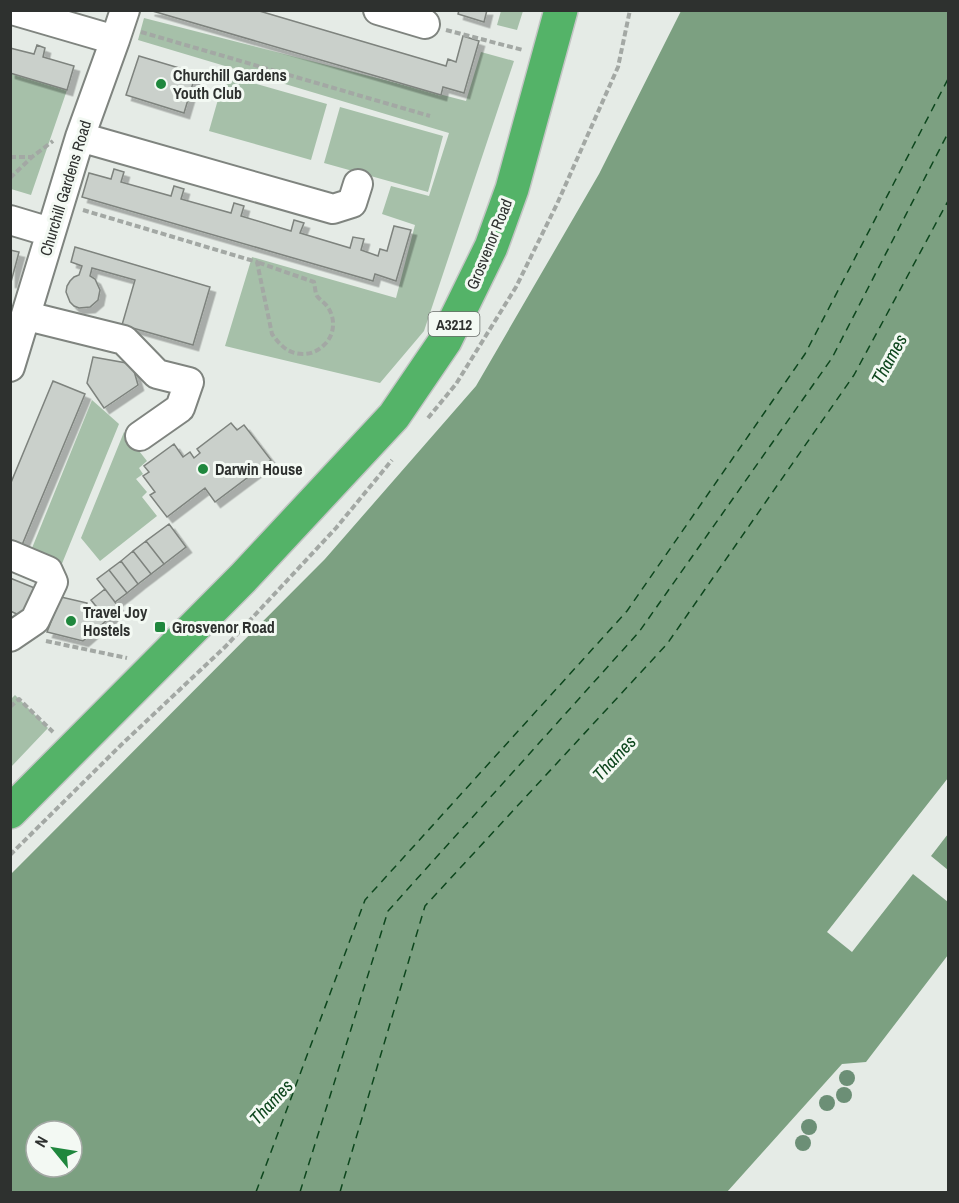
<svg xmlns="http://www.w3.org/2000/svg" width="959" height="1203" viewBox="0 0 959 1203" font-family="'Archivo Narrow',sans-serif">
<defs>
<filter id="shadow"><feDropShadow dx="5.5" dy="5.5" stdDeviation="0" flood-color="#0004"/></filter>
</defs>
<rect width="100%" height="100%" fill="#e5ebe6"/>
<!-- green -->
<path fill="#a6c0a9" d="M 501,11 L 523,11 L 517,30 L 497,25 Z
M 144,18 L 466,101 L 481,52 L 514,61 L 424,331 L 380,383 L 225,346 L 252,257 L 396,298 L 415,225 L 382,214 L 391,186 L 429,196 L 449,133 L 138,40 Z
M 10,73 L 67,90 L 31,195 L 11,189 Z
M 225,75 L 327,104 L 311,160 L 209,131 Z
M 340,107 L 443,136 L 428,192 L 324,163 Z
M 92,400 L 119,424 L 61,566 L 30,553 Z
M 124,432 L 147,461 L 139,468 L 143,474 L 136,479 L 147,492 L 142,497 L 157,516 L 100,561 L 81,538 Z
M 15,695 L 48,728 L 11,767 L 11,699 Z"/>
<!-- water -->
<path fill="#7ca081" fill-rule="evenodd" d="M 681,11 L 948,11 L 948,955 L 866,1062 L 842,1064 L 727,1192 L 11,1192 L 11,874 L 325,559 L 476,386 L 599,174 ZM 36,1131 L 72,1131 L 72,1167 L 36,1167 Z"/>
<!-- pier -->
<path fill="#e5ebe6" d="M 948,778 L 948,834 L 931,856 L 948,870 L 948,902 L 913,874 L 852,952 L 827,932 Z"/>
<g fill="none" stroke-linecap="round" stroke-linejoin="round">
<!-- ferry -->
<path stroke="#0d461d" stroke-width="1.5" stroke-dasharray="8 6" stroke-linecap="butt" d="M 256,1192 L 365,900 L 627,611 L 805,354 L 948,79
M 300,1192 L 388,911 L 639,632 L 832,358 L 948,133
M 340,1192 L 425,906 L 667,644 L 854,375 L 948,201"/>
</g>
<!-- building -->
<path fill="#cad0cb" stroke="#7e837e" stroke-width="1.5" filter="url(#shadow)" d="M 149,10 L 256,10 L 446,66 L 448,59 L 456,62 L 463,36 L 479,41 L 464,93 L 443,87 L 441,95 Z
M 459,10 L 487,10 L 484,22 L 458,14 Z
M 37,45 L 45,48 L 43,57 L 74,66 L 67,90 L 10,73 L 10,48 L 34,54 Z
M 139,56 L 196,73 L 184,113 L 126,95 Z
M 114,169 L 124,172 L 121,182 L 171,196 L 174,186 L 184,189 L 181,199 L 231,213 L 234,203 L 244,206 L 241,216 L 291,231 L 294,220 L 304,223 L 300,233 L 350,248 L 353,237 L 364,239 L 361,250 L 378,256 L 380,249 L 387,251 L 394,226 L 411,230 L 396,281 L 375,274 L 373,281 L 82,197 L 89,173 L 111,179 Z
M 75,247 L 210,287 L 193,345 L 122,325 L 135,280 L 92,268 L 90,276 L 95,279 L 100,290 L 98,300 L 90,307 L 79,308 L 74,306 L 70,302 L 66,292 L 67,286 L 70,281 L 74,277 L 79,275 L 82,266 L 71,262 Z
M 10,250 L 19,252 L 11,282 L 10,282 Z
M 93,357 L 132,364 L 138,385 L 104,408 L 87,383 Z
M 53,381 L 85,394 L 22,545 L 10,540 L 10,485 Z
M 231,423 L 237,430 L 244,425 L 271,460 L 215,502 L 205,488 L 167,517 L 150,495 L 155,492 L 143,476 L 149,472 L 144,466 L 174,444 L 183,457 L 190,452 L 194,458 L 200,453 L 197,449 Z
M 169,524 L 186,547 L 164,564 L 146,541 Z
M 146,541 L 164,564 L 151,574 L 133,551 Z
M 133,551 L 151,574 L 138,584 L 121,561 Z
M 121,561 L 138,584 L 127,593 L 109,570 Z
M 109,570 L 127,593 L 115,602 L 97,579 Z
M 10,578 L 37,589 L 26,618 L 10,611 Z
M 105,589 L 121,610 L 107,620 L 91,600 Z
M 61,597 L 87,603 L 85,611 L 87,614 L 96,606 L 107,620 L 83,641 L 47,632 Z"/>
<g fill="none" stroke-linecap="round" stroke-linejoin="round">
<defs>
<path id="minor" d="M 12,10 L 115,40
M 378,10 L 425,24
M 80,137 L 333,209 L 352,203 L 358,184
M 10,220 L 50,232
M 27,316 L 124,340 L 157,374 L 189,382 L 180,408 L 140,436
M 10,367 L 80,137 L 115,40 L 125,10
M 10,555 L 48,571 L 53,582 L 35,620 L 10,637"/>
<path id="highway" d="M 10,812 L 243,578 L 394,416 L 445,341 L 491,247 L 512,189 L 561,10"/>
</defs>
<!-- minor casing -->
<use href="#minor" stroke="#7f847f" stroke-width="32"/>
<!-- highway casing -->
<use href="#highway" stroke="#c4c5c5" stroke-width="36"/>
<!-- path -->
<path stroke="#a3a8a4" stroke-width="4" stroke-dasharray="6 3" stroke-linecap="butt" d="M 446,30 L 523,50
M 141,32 L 430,116
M 10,157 L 31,157
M 10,178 L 32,157 L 53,141
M 83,210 L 257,262 L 272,334 C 280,345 288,354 303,354 C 311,354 318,351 324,345 C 335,335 336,318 327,306 C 324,302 320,300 317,296 C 315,292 315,286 314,282 L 257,262
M 428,418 L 456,384 L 516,287 L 557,204 L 618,67 L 630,10
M 46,641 L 127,658
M 10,707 L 19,699 L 53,732
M 10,855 L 121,745 L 226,646 L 336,528 L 392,460"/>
<!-- minor -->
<use href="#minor" stroke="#fff" stroke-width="28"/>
<!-- highway -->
<use href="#highway" stroke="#54b368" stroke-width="33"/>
</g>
<!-- trees -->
<g fill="#6c8f76">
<circle cx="847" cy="1078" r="8"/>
<circle cx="844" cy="1095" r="8"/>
<circle cx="827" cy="1103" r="8"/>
<circle cx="809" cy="1127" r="8"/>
<circle cx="803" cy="1143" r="8"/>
</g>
<!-- markers -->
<g fill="#1f873d" stroke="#f3f9f3" stroke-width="2">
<circle cx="161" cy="84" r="6"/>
<circle cx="203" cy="469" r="6"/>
<circle cx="71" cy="621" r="6"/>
<rect x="154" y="621" width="12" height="12" rx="3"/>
</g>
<g text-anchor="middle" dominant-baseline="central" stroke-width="6" stroke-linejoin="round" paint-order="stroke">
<!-- shield labels -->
<rect fill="#f3f9f3" stroke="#696d6a" stroke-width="1.5" x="428.5" y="312" width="51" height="24" rx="4.5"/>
<g font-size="15" font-weight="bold" fill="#2e312f">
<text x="454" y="324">A3212</text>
</g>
<!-- poi labels -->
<g font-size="16" font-weight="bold" fill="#2e312f" stroke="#f3f9f3" text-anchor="start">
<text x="173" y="75">Churchill Gardens<tspan x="173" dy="18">Youth Club</tspan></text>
<text x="215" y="469">Darwin House</text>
<text x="83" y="612">Travel Joy<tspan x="83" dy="18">Hostels</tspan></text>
<text x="172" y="627">Grosvenor Road</text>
</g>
<!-- street labels -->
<g font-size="16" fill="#2e312f" stroke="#f3f9f3">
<text transform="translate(65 188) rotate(-73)">Churchill Gardens Road</text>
<text transform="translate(489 244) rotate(-68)">Grosvenor Road</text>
</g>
<!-- water labels -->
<g font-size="18" font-style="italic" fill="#0d461d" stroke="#f3f9f3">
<text transform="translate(889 359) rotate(-61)">Thames</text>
<text transform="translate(614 758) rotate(-47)">Thames</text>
<text transform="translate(271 1102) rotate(-47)">Thames</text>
</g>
</g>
<!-- border -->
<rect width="959" height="1203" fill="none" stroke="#2e312f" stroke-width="24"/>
<!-- north arrow -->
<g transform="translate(54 1149) rotate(300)"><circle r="28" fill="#f3f9f3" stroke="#a4a9a5" stroke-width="1.5"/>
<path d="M0-4.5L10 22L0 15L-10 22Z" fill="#1f873d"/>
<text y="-9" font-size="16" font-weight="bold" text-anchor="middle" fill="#2e312f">N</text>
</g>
</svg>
